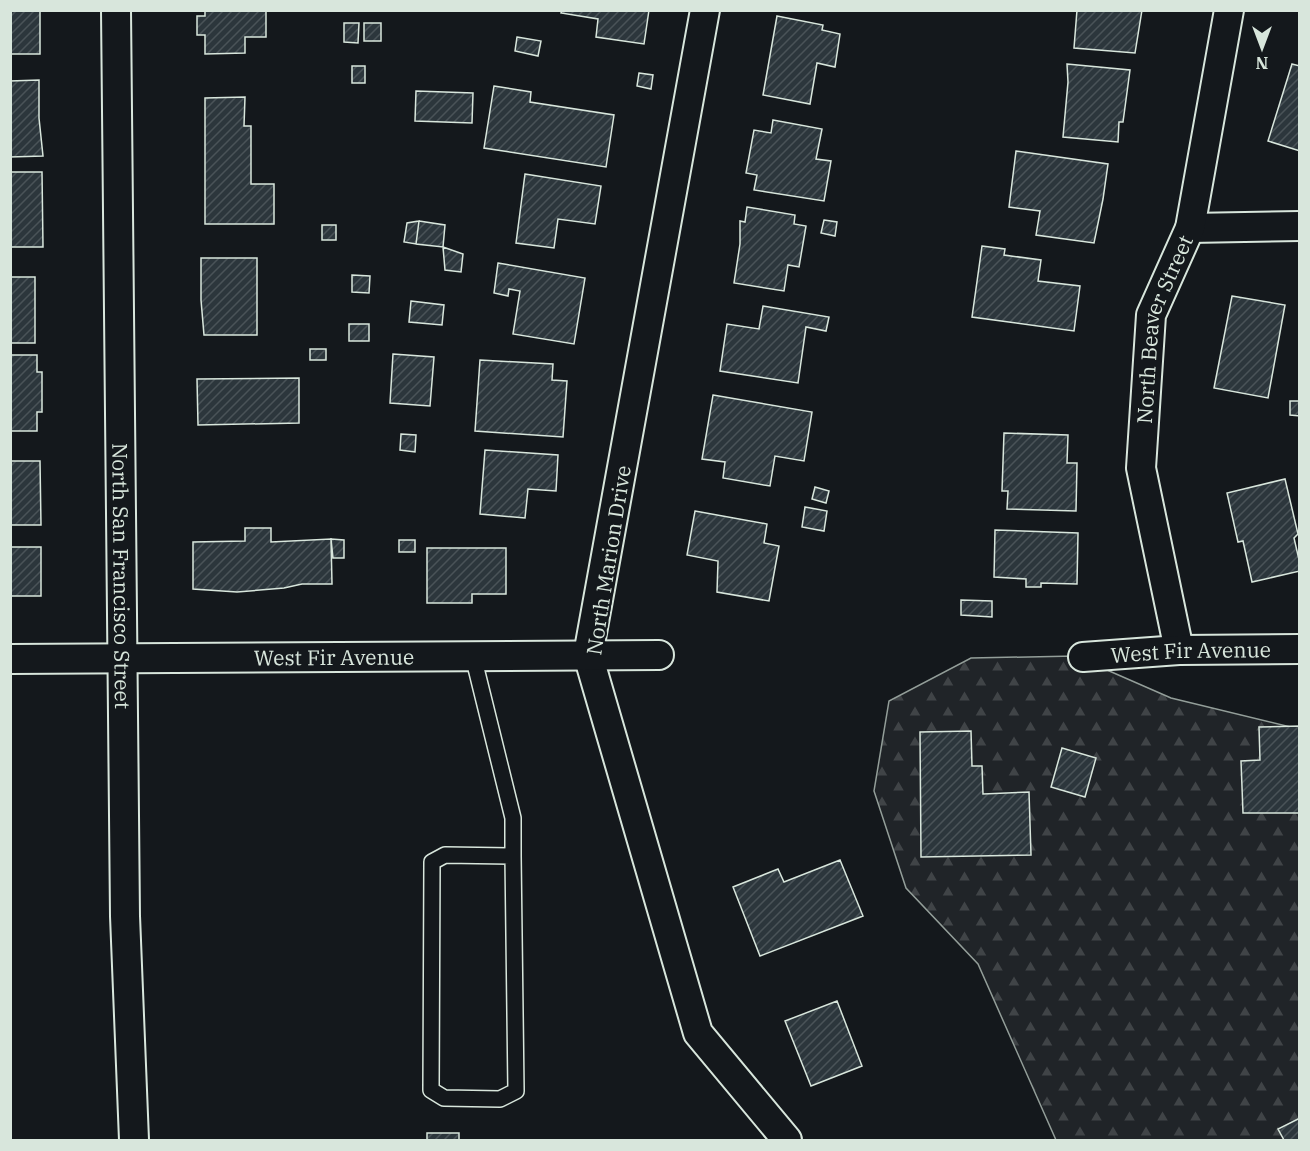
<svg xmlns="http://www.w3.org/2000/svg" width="1310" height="1151" viewBox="0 0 1310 1151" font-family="'IBM Plex Serif',serif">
<defs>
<pattern id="forest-firs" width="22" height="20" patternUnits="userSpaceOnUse" patternTransform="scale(1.5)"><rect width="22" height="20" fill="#202428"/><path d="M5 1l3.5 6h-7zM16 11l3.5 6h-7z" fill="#404447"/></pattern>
<pattern id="building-hatch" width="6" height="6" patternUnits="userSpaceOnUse" patternTransform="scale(1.5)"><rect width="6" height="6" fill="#2c363c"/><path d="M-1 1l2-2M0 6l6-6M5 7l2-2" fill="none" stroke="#4a5358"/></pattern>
</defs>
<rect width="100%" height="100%" fill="#14181c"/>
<!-- forest -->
<path fill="url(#forest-firs)" stroke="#939e99" stroke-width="1.5" d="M 1075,656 L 1171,698 L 1299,729 L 1299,1140 L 1056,1140 L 978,964 L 906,888 L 874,791 L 889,701 L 971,658 Z"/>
<!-- building -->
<path fill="url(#building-hatch)" stroke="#d8e6dc" stroke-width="1.5" d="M 10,10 L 40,10 L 40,54 L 10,54 Z
M 205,10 L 266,10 L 266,37 L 245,37 L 245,53 L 205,54 L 205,35 L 197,35 L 197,16 L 205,16 Z
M 562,10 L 649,10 L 644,44 L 596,37 L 598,19 L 561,13 Z
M 1077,10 L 1142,10 L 1135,53 L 1074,48 Z
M 777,16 L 823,25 L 822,30 L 840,34 L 835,67 L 817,63 L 810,104 L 763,95 Z
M 344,23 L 359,23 L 358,43 L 344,42 Z
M 364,23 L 381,23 L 381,41 L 364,41 Z
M 517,37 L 541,41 L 538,56 L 515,51 Z
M 1067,64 L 1130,70 L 1123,122 L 1119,122 L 1118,142 L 1063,137 L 1068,82 Z
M 1292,64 L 1300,66 L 1300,151 L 1268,141 Z
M 352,66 L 365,66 L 365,83 L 352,83 Z
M 639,73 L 653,75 L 651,89 L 637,86 Z
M 39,80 L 39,118 L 43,156 L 10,157 L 10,81 Z
M 494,86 L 531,92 L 530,102 L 614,115 L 606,167 L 484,148 Z
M 416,91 L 473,93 L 472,123 L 415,121 Z
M 245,97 L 244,126 L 251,126 L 251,184 L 274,184 L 274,224 L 205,224 L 205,98 Z
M 773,120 L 822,129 L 816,159 L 831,161 L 824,201 L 754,190 L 757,175 L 746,173 L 754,130 L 771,133 Z
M 1016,151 L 1108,164 L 1103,199 L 1094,243 L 1036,235 L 1040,211 L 1009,207 Z
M 10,172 L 42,172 L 43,247 L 10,247 Z
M 525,174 L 601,186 L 595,224 L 558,219 L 554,248 L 516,243 Z
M 747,207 L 795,215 L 794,224 L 806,226 L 799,267 L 788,265 L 784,291 L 734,283 L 740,244 L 740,221 L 745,222 Z
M 824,220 L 837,222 L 835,236 L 821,233 Z
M 419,221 L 445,225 L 443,247 L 416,244 Z
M 419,221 L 416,244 L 404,242 L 407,223 Z
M 322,225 L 336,225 L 336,240 L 322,240 Z
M 982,246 L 1005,249 L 1004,255 L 1041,260 L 1038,281 L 1080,286 L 1074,331 L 972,317 Z
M 443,247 L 463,254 L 461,272 L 445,270 Z
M 201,258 L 257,258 L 257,335 L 204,335 L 201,300 Z
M 498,263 L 585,278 L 574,344 L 513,334 L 520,291 L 509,289 L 508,296 L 494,293 Z
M 352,275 L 370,276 L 369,293 L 352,292 Z
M 10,277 L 35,277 L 35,343 L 10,343 Z
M 1232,296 L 1285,305 L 1268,398 L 1214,388 Z
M 411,301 L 444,305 L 442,325 L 409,322 Z
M 763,306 L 829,317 L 826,331 L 806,327 L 798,383 L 720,371 L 727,324 L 759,329 Z
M 349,324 L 369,324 L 369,341 L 349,341 Z
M 310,349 L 326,349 L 326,360 L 310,360 Z
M 393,354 L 434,357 L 430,406 L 390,403 Z
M 10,355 L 37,355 L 37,372 L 42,372 L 42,412 L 37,412 L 37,431 L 10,431 Z
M 480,360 L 553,364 L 552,380 L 567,381 L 563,437 L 475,431 Z
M 299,378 L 299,423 L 198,425 L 197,379 Z
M 713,395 L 812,412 L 804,461 L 775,456 L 770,486 L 723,478 L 725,462 L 702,459 Z
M 1290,401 L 1300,401 L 1300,416 L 1290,415 Z
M 1004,433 L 1068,435 L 1067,463 L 1077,463 L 1076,511 L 1007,509 L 1008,491 L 1002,491 Z
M 401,434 L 416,435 L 415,452 L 400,450 Z
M 485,450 L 558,455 L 556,491 L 528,489 L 525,518 L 480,514 Z
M 10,461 L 40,461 L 41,525 L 10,525 Z
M 1285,479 L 1298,534 L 1294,538 L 1300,564 L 1300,571 L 1252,582 L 1243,541 L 1238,542 L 1227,493 Z
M 815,487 L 829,491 L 826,503 L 812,499 Z
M 805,507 L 827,511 L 824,531 L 802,527 Z
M 695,511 L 767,524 L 764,543 L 779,546 L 769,601 L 717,592 L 718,561 L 687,555 Z
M 245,528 L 271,528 L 271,542 L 331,539 L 332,584 L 302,584 L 284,588 L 237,592 L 193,589 L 193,542 L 245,541 Z
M 995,530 L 1078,533 L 1077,584 L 1041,583 L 1041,587 L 1026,587 L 1026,579 L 994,577 Z
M 331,539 L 344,540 L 344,558 L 333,558 Z
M 399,540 L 415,540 L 415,552 L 399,552 Z
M 10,547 L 41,547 L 41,596 L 10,596 Z
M 427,548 L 506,548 L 506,594 L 472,594 L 472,603 L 427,603 Z
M 961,600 L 992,601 L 992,617 L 961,615 Z
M 1300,726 L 1300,813 L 1243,813 L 1241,761 L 1260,760 L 1259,727 Z
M 971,731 L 972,766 L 982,766 L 983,794 L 1029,792 L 1031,855 L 921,857 L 920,732 Z
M 1062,748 L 1096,758 L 1085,797 L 1051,787 Z
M 840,860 L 863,916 L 760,956 L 733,887 L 778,869 L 784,882 Z
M 837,1001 L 862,1066 L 811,1086 L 785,1021 Z
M 1300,1118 L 1300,1140 L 1284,1140 L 1278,1129 Z
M 427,1133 L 459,1133 L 459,1140 L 427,1140 Z"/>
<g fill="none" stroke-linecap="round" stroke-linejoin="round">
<defs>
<path id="lane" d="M 473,656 L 513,818 L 513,856 L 516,1091 L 500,1099 L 444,1098 L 431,1090 L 432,862 L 445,855 L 513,856"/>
<g id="street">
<path id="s1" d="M 116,10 L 125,916 L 134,1140"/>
<path d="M 705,10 L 588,655 L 698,1033 L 787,1140"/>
<path d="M 1190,228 L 1300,226"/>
<path id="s2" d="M 1179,650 L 1141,468 L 1151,315 L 1190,228 L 1229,10"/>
<path id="s3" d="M 1083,657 L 1179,650 L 1300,649"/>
<path id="s4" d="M 10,659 L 659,655"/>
</g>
</defs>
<!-- lane casing -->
<use href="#lane" stroke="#d8e6dc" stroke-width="18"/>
<!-- street casing -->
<use href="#street" stroke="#d8e6dc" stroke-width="32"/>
<!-- lane -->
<use href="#lane" stroke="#14181c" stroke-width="15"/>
<!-- street -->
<use href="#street" stroke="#14181c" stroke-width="28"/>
</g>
<g text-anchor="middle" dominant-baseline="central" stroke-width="4.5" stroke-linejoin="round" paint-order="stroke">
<!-- street labels -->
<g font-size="21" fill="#d8e6dc" stroke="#14181c">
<text stroke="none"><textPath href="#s2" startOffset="328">North Beaver Street</textPath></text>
<text transform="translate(608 560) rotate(-81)">North Marion Drive</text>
<text stroke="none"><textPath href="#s1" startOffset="566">North San Francisco Street</textPath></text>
<text stroke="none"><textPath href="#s3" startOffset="108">West Fir Avenue</textPath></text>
<text stroke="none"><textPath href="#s4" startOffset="324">West Fir Avenue</textPath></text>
</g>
</g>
<!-- border -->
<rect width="1310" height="1151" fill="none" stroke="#d8e6dc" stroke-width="24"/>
<!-- north arrow -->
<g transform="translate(1262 48) rotate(180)" stroke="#14181c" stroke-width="4.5" paint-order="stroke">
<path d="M0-4.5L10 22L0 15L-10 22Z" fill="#d8e6dc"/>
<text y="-9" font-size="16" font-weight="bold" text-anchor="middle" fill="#d8e6dc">N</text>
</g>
</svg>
